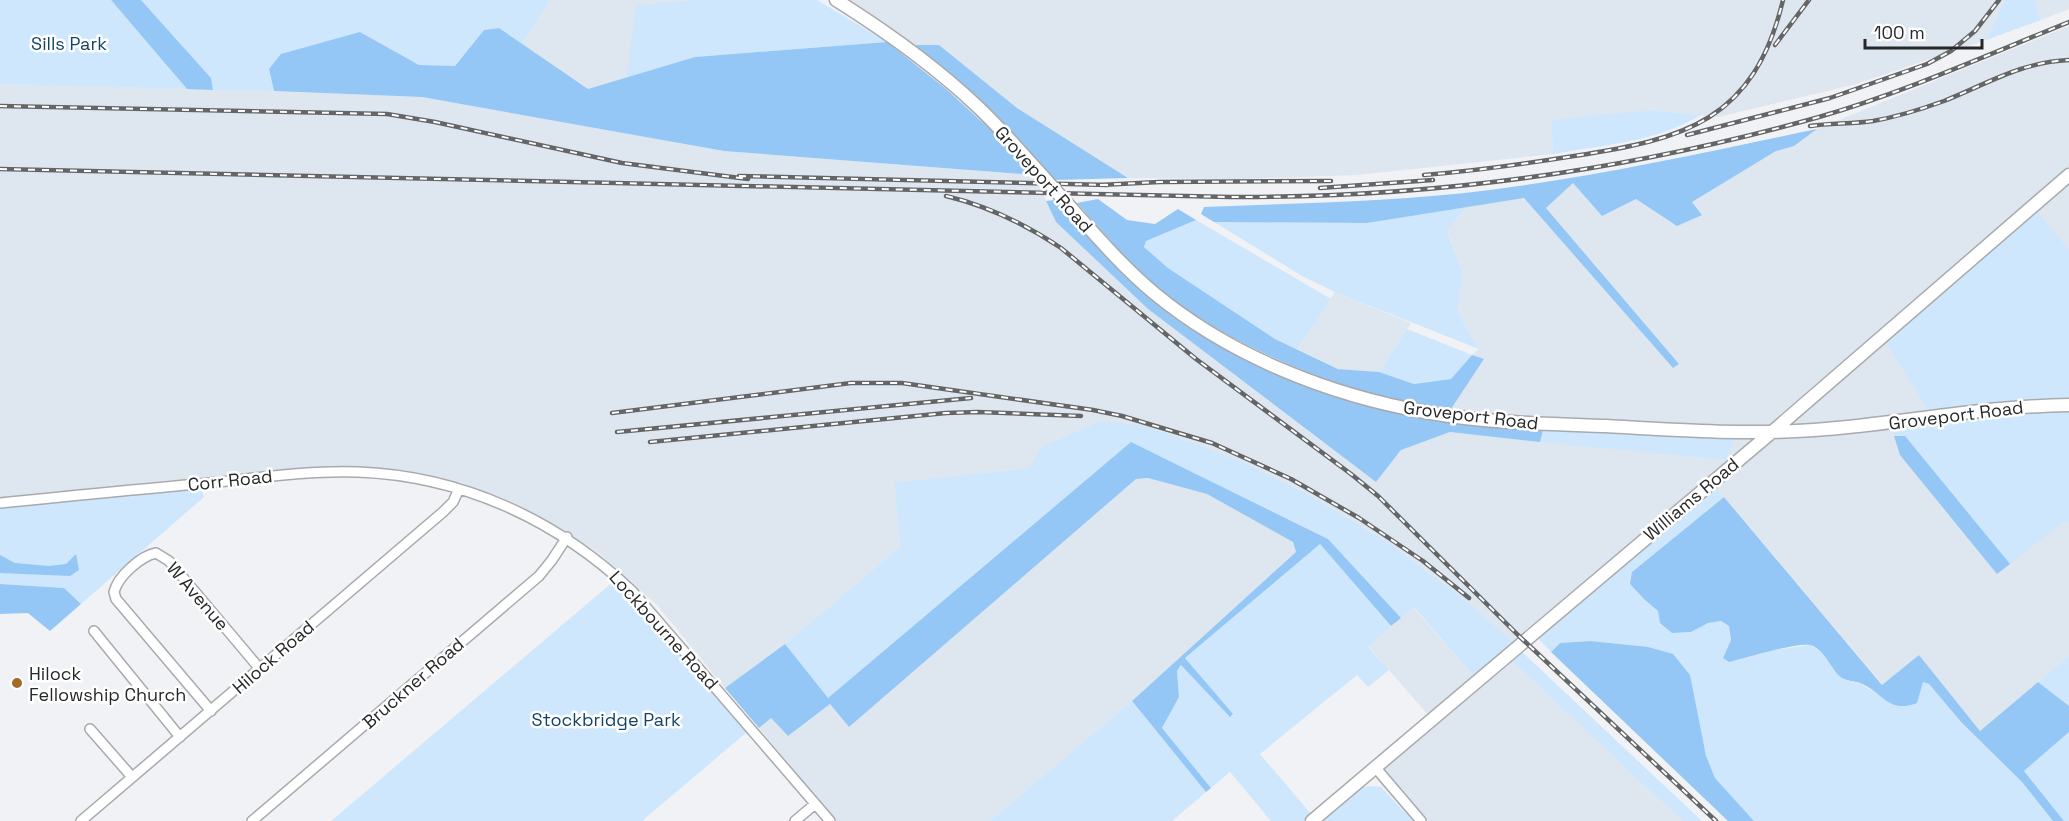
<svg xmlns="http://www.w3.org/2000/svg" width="2069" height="821" viewBox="0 0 2069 821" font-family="'Space Grotesk',sans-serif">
<rect width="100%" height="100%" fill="#f0f2f5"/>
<!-- built -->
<path fill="#dee6ef" d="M 550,0 L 690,0 L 637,5 L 626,78 L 588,89 L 522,44 Z
M 851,0 L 2005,0 L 1986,40 L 1856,84 L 1718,117 L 1651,110 L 1551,121 L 1553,154 L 1357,175 L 1238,179 L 1128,178 L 1017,108 L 939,45 L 915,45 Z
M 2035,0 L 2069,0 L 2069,9 L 2041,20 Z
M 2069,26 L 2069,656 L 1980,731 L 1919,655 L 1883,685 L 1714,485 L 1536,636 L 1528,628 L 1515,643 L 1457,593 L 1386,541 L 1306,493 L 1247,464 L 1041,447 L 1030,468 L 896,482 L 900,547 L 785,644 L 725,688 L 657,605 L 595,550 L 510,501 L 463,483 L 393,470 L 355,467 L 298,468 L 0,497 L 0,84 L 274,91 L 422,97 L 724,151 L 1034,175 L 1056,222 L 1148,309 L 1376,482 L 1401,450 L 1450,432 L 1726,460 L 1734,438 L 1543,430 L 1445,421 L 1451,409 L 1483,360 L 1472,355 L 1479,349 L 1457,311 L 1463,273 L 1447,230 L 1466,207 L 1524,198 L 1673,368 L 1679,364 L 1546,208 L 1573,183 L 1602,216 L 1636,199 L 1702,215 L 1692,202 L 1776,151 L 1794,146 L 1817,129 Z
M 1335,292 L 1411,323 L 1379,372 L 1339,369 L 1297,349 Z
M 1148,478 L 1207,494 L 1293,542 L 1296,552 L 1132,701 L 990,821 L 836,821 L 759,728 L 771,718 L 788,736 L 830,704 L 849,727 L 1136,479 Z
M 1413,607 L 1474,677 L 1504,653 L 1682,821 L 1413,821 L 1374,776 L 1436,724 L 1368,646 Z"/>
<!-- green -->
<path fill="#cfe7fd" d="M 0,0 L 111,0 L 187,89 L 0,84 Z
M 141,0 L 550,0 L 522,44 L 499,28 L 484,30 L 455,66 L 419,65 L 360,32 L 269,69 L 274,91 L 213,90 L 211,78 Z
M 690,0 L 817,0 L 887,42 L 695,57 L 626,78 L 636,5 Z
M 2005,0 L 2035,0 L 2041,20 L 1986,40 Z
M 1651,110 L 1701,115 C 1657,142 1603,145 1553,154 L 1551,120 Z
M 1466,207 L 1447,231 L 1463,273 L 1457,311 L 1479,349 L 1335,292 L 1302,276 L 1214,222 L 1367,223 Z
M 2035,209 L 2069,250 L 2069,399 L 1993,403 L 1929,411 L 1884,339 Z
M 1196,220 L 1331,299 L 1297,349 L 1275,339 L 1168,268 L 1144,247 L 1146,241 Z
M 1407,329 L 1472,355 L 1451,379 L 1414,384 L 1379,372 Z
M 2069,411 L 2069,523 L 2066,520 L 2010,564 L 1905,436 L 1894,436 L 1894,427 L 2010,413 Z
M 1102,421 L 1143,426 L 1179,438 L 1247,464 L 1306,493 L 1386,541 L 1457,593 L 1515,643 L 1474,677 L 1414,607 L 1401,618 L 1328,539 L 1131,442 L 827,699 L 785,644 L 900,547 L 895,482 L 1029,468 L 1041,447 Z
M 1543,430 L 1735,438 L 1726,460 L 1540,442 Z
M 1714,485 L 1724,497 L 1632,572 L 1645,600 L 1658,611 L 1672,633 L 1691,632 L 1708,623 L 1720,621 L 1729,626 L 1731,640 L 1724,657 L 1810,645 L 1822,653 L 1843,679 L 1861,684 L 1897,706 L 1920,690 L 1923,682 L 1929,684 L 1962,723 L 2022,782 L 2053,821 L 1754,821 L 1715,778 L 1706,756 L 1618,645 L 1590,641 L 1560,643 L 1551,652 L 1536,636 Z
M 201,487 L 204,497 L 81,604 L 64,588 L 0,584 L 0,508 Z
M 1320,544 L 1391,626 L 1368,647 L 1389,670 L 1368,687 L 1357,675 L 1260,754 L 1312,815 L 1305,821 L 1271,821 L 1230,772 L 1211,788 L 1162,728 L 1179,697 L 1177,671 L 1182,665 L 1230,717 L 1233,715 L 1185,658 Z
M 614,581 L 649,614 L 747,732 L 642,821 L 331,821 Z
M 1521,651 L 1702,821 L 1682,821 L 1510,659 Z
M 2069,656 L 2069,706 L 2038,682 Z
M 1132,701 L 1206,792 L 1172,821 L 990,821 Z
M 2069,732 L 2069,821 L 2064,821 L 2024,771 Z
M 1369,786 L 1381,787 L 1413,821 L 1322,821 L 1360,788 Z"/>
<!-- forest -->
<path fill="#94c7f5" d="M 111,0 L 141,0 L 211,78 L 213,90 L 187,89 Z
M 499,28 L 588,89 L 695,57 L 887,42 L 945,88 L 992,131 L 1034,175 L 724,151 L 422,97 L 274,91 L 269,69 L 281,54 L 360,32 L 419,65 L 455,66 L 484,30 Z
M 915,45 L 939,45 L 1017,108 L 1128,178 L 1055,180 L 984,104 Z
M 1817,129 L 1794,146 L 1776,151 L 1692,202 L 1702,215 L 1677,226 L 1636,199 L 1602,216 L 1573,183 L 1546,208 L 1679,364 L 1673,368 L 1524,198 L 1367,223 L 1214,222 L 1201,214 L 1204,207 C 1299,203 1395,202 1490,190 C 1600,176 1708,152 1817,129 Z
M 1098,199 L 1127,220 L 1155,224 L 1178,209 L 1196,220 L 1146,241 L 1144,247 L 1168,268 L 1275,339 L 1338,369 L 1379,372 L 1414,384 L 1451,379 L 1472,355 L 1484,359 L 1451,409 C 1432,405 1412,403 1393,399 C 1319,383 1212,335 1155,286 C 1127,261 1102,231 1077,203 Z
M 1055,200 C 1084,232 1113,266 1146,295 C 1223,364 1343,404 1444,421 C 1476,426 1510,427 1543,430 L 1540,442 L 1450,432 L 1401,450 L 1376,482 L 1148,309 L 1056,222 L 1046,201 Z
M 1894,436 L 1905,436 L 2010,564 L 1997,574 L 1900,455 Z
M 1131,442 L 1328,539 L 1401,618 L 1391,626 L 1320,544 L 1185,658 L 1233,714 L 1230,717 L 1181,665 L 1177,671 L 1179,697 L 1162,728 L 1211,788 L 1206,792 L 1132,701 L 1296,552 L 1293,542 L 1207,494 L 1148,478 L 1136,479 L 849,727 L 830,704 L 788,736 L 771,718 L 759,728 L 725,688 L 785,644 L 828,698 Z
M 1724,497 L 1882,685 L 1919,655 L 1980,731 L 2038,682 L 2069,706 L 2069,732 L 2024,771 L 2064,821 L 2053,821 L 2022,782 L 1962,723 L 1929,684 L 1923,682 L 1917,703 C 1888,714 1884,693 1860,683 C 1854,681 1847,681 1842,678 C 1830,669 1826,650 1810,645 C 1798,642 1745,658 1729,662 L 1723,658 L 1731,640 L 1729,626 L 1721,621 L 1708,623 L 1691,632 L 1672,633 L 1660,623 L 1658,611 L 1645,600 L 1630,584 L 1632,572 Z
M 76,554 L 79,570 L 70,576 L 0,573 L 0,555 L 15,563 L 49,566 L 66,564 Z
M 0,584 L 64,588 L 81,604 L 50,631 L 28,613 L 0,614 Z
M 1590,641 L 1648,647 L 1673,654 L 1690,675 L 1706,756 L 1715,778 L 1754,821 L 1728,821 L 1551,652 L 1560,643 Z"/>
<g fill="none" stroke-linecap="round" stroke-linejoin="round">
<defs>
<path id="minor" d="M 0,503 C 70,496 139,489 209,483 C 258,478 309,470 358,472 C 463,476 557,520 632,591 L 830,821
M 94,631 L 180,737
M 211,711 L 116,599 L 114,592 C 118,576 141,556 156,553 L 169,561 L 260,669
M 90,729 L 132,777
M 1375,767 L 1421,821
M 81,821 L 443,512 L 453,502 L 459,489
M 252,821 L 539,576 L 552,560 L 567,537
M 795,821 L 815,804"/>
<path id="major" d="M 836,0 C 887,32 936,67 979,108 C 1000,128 1020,151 1039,172
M 1072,209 C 1098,238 1124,268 1154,293 C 1230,356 1329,395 1425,412 C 1484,423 1546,424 1606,426 C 1675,430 1745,435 1814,430 C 1899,424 1983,406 2069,405
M 1312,821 L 1772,432 L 2069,175"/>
</defs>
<!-- minor casing -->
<use href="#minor" stroke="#a8aaad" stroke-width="12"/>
<!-- major casing -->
<use href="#major" stroke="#a8aaad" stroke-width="15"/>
<!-- minor -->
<use href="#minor" stroke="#fff" stroke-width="9"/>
<!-- major -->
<use href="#major" stroke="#fff" stroke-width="12"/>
<defs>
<path id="rail" d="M 1775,45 L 1809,0
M 0,106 L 387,114 L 435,122 L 622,163 L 748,179
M 1810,126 C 1831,123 1852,124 1873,121 C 1896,117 1922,109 1944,101 C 1987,84 2021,62 2069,60
M 1687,135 L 1830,98 L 1927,64 L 1951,51 L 1975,31 L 1999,0
M 0,169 L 1230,197 C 1429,198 1627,171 1819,117 C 1905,92 1987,55 2069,22
M 1424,175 C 1474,171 1524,164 1574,156 C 1685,139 1754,121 1783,0
M 739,176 L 1108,185
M 1100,185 L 1159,182 L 1331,181
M 1320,188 L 1433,180
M 946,196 C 988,206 1025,224 1061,248 L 1196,359 L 1351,474 L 1378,496 L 1519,636 L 1716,821
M 612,413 L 851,383 L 902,383 L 1093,410 L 1122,416 L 1212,443 L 1291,479 L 1359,518 L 1423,561 L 1469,598
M 617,432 L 971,398
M 650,442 L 946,413 L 978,412 L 1081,416"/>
</defs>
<!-- rail casing -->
<use href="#rail" stroke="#636566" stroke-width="4.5"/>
<!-- rail -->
<use href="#rail" stroke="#fff" stroke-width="2" stroke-dasharray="7" stroke-linecap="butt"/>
<defs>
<path id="major-bridge" d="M 1039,172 L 1072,209"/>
</defs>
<!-- major-bridge casing -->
<use href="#major-bridge" stroke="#a8aaad" stroke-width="15" stroke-linecap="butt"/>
<!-- major-bridge -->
<use href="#major-bridge" stroke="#fff" stroke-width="12"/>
</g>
<!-- markers -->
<circle fill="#a36b28" stroke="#fff" stroke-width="2" cx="17" cy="683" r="6"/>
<g text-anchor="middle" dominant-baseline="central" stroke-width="5" stroke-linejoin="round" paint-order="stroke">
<!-- park labels -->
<g font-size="18" fill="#134368" stroke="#fff">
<text x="69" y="43">Sills Park</text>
<text x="606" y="719">Stockbridge Park</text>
</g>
<!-- street labels -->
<g font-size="18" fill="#262728" stroke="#fff">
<text transform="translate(1044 179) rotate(48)">Groveport Road</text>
<text transform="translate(1471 415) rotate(7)">Groveport Road</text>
<text transform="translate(1956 415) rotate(-7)">Groveport Road</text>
<text transform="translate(230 480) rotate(-6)">Corr Road</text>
<text transform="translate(1691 499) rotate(-40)">Williams Road</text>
<text transform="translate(198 596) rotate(49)">W Avenue</text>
<text transform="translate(664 630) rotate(48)">Lockbourne Road</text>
<text transform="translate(273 657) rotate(-41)">Hilock Road</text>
<text transform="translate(413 683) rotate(-41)">Bruckner Road</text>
</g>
<!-- poi labels -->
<g font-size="18" fill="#262728" stroke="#fff" text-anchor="start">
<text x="29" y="673">Hilock<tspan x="29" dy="21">Fellowship Church</tspan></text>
</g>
</g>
<!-- scale -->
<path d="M1865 39v9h117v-9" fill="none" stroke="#262728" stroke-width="3"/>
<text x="1874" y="39" font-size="18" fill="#262728" stroke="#ffffff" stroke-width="4.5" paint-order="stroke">100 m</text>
</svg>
